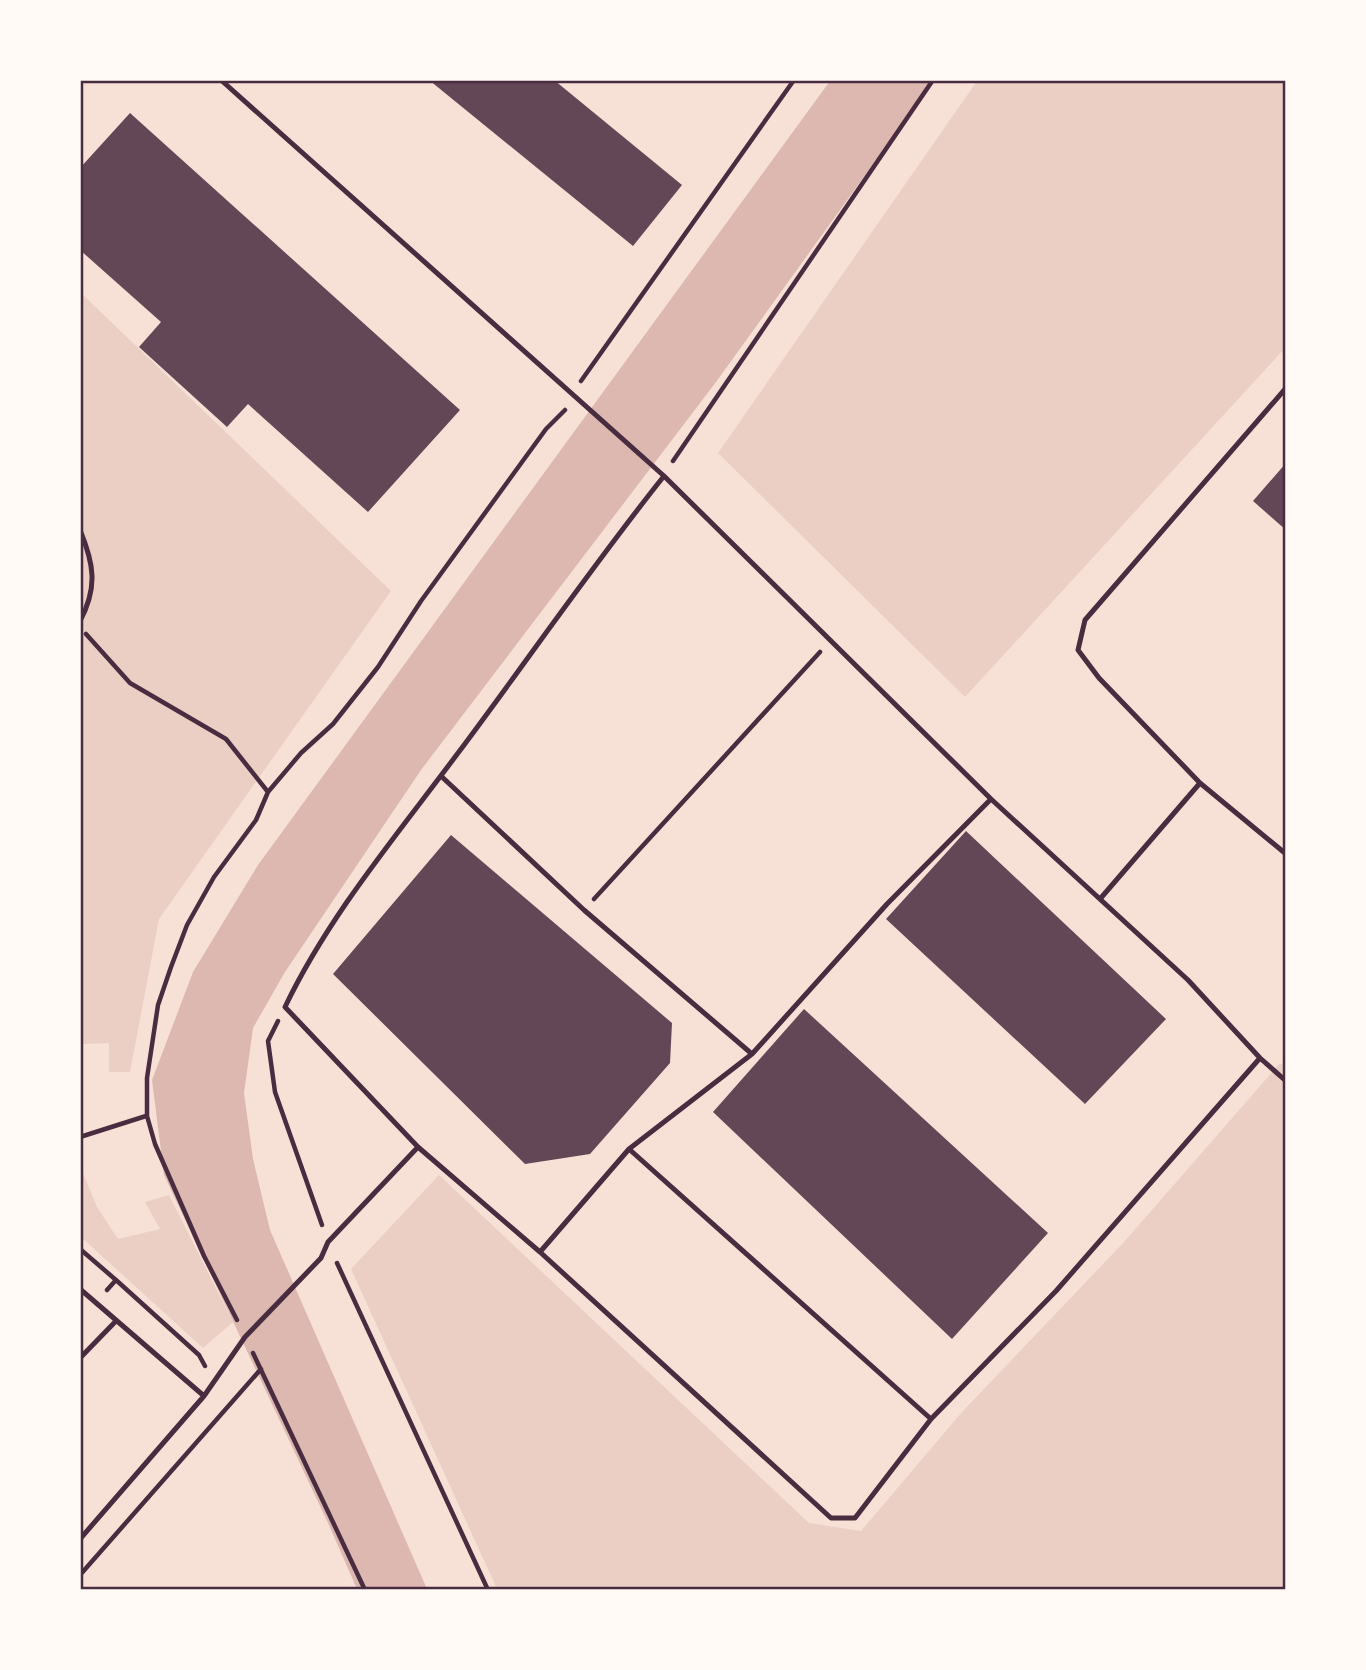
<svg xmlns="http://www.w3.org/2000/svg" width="1366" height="1670" viewBox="0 0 1366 1670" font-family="'IBM Plex Serif',serif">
<rect width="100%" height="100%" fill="#f7e1d7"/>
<!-- green -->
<path fill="#ebcfc5" d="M 977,81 L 1285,81 L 1286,347 L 965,697 L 718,453 Z
M 80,292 L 391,591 L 159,919 L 130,1072 L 109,1072 L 109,1043 L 81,1044 Z
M 1280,1063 L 1286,1067 L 1285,1589 L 497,1589 L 351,1269 L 439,1175 L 809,1523 L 861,1531 L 962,1412 L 1124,1242 Z
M 80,1166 L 97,1207 L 118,1239 L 160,1229 L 145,1202 L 169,1195 L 233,1322 L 203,1348 L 81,1237 Z"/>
<!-- water -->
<path fill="#dcb8b0" d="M 830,81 L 933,81 L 716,382 L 421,770 L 285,972 L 253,1028 L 244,1093 L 253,1159 L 270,1230 L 427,1589 L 357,1589 L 328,1523 L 164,1175 L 152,1080 L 193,972 L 258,865 Z"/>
<!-- building -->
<path fill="#644757" d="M 429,80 L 554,80 L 682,185 L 633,246 Z
M 130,113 L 460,410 L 368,512 L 248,404 L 227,427 L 139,347 L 161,322 L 80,250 L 80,168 Z
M 1286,463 L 1286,530 L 1253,501 Z
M 966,831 L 1166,1019 L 1085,1104 L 886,919 Z
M 451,835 L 672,1023 L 670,1063 L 590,1154 L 525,1164 L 333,974 Z
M 804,1009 L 1048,1233 L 952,1339 L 713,1112 Z"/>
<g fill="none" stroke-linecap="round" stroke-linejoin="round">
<!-- path -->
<path stroke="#4a2c40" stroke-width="4.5" d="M 581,381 L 794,80
M 673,461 L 933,80
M 86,634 L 130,683 L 226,739 L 268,792
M 594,899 L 820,652
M 278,1021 L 268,1041 L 275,1092 L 322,1225
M 80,1137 L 146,1116
M 80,1249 L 116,1280
M 337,1263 L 488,1590
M 107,1290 L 116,1280 L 199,1355 L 205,1366
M 237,1320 L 204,1256 L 155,1144 L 147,1116 L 147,1078 L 158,1005 L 171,967 L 187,925 L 214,877 L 256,820 L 268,792 L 301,753 L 333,724 L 378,667 L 421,601 L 546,429 L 565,410
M 253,1353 L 365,1590
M 80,1575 L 261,1369"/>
<!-- service -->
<path stroke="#4a2c40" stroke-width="5" d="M 221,80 L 664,476 L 991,799 L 1188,980 L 1260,1058 L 1286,1081
M 664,476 C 592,566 527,661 458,753 C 397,835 329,915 285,1007 L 418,1147 L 540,1252 L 831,1518 L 855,1518 L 931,1419 L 1056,1291 L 1260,1058
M 80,530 C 94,564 98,587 80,621
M 441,776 L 584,910 L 752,1054
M 1200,783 L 1099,678 L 1078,650 L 1085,620 L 1286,388
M 1100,899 L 1200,783 L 1286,854
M 629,1149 L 931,1419
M 540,1252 L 629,1149 L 752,1054 L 887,904 L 991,799
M 80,1289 L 204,1396 L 245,1337 L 321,1258 L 328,1242 L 418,1147
M 80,1358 L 115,1322
M 80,1539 L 204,1396"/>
</g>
<!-- border -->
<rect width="1366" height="1670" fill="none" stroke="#fffaf5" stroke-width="164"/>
<rect x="82" y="82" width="1202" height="1506" fill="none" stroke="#4a2c40" stroke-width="2.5"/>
</svg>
